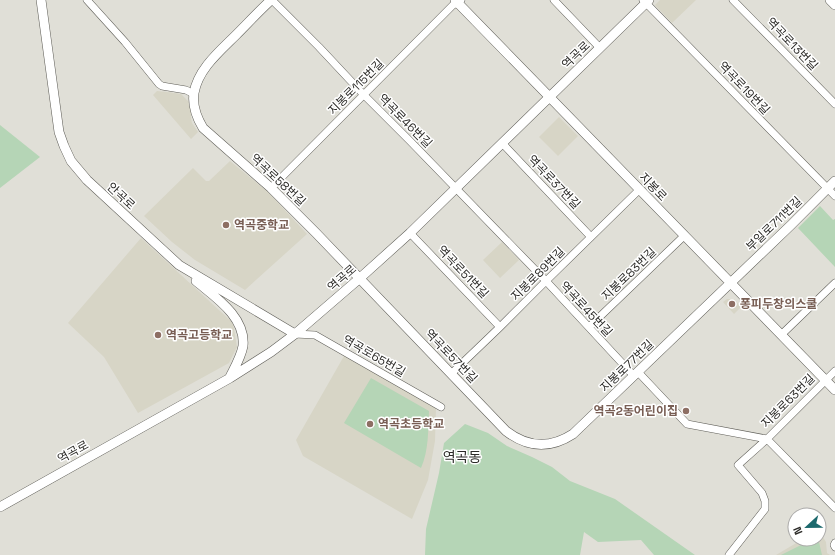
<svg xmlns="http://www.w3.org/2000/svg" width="835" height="555" viewBox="0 0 835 555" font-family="'Space Grotesk','Noto Sans KR',sans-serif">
<rect width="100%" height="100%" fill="#e0dfd7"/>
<!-- built -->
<path fill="#d7d5c6" d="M 660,0 L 696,0 L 672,23 L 655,5 Z
M 157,91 L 167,92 L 181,94 L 191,104 L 191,118 L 192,123 L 198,132 L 191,139 L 153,95 Z
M 559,117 L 578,136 L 558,156 L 539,137 Z
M 230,161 L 269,193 L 307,234 L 245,290 L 195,260 L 172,242 L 144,216 L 193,168 L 206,181 L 209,181 Z
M 141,238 L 233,323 L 237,347 L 229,363 L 138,413 L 104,357 L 68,323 Z
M 502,242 L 519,260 L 500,278 L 483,260 Z
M 727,299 L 734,299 L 741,307 L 734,314 L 723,302 Z
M 344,356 L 436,408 L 435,441 L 428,480 L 412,519 L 303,456 L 296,440 Z
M 819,532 L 821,534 L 826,542 L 827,553 L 830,555 L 776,555 L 803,539 L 819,539 Z"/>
<!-- green -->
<path fill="#b5d5b6" d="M 0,125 L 40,157 L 0,188 Z
M 820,206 L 833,220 L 835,219 L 835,267 L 798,228 Z
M 371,378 L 429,411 C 428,430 429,450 421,468 L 344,423 Z
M 465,424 L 488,433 L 507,446 L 532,457 L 552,467 L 570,481 L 615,499 L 695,555 L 654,555 L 641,540 L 598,542 L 584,532 L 580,555 L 425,555 L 426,529 L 439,473 L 444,443 Z
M 813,539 L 817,539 L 819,542 L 822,555 L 781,555 Z"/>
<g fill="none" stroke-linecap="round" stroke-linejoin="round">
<defs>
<path id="street" d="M 87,0 L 125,42 L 159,84 L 162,86 L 186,90 L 194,94
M 272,0 L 319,47 L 363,94 L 410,141 L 546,281 L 634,376
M 554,0 L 600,48
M 643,0 L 835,196
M 733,0 L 835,104
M 502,143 L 591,237
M 271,188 L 453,5 L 458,3 L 461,0
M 410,233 L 500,327
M 589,327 L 684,236
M 295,334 L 315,335 L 441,407
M 781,335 L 835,283
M 638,372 L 687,424 L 767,439
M 452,373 L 500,327 L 546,281 L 639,190
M 767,439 L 835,508
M 835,543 L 834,545 L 835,547
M 729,555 L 765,509 L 765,501 L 762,493 L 738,465 L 767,439 L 835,371"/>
<path id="secondary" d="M 41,0 L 59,132 L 64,146 L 71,161 L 87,180 L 179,265 L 295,334
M 271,0 C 259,11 248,23 236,35 C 220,51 198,69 194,93 C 192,106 197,118 203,128 L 271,188 L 316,233 L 506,431 C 528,448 550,449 573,434 L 791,225 L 835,181
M 455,0 L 835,390
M 830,0 L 835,5
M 196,281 C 215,297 246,317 243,346 C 241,357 235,367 230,377
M 0,507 L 230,378 L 271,352 L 295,334 L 360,278 L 410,233 L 649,0"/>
</defs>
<!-- street casing -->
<use href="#street" stroke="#5f5e58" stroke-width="8"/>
<!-- secondary casing -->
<use href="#secondary" stroke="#5f5e58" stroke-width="10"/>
<!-- street -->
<use href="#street" stroke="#fff" stroke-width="7"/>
<!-- secondary -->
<use href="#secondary" stroke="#fff" stroke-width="9"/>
</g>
<!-- markers -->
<g fill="#8d6e63" stroke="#fff" stroke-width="1.5">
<circle cx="226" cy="225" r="4"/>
<circle cx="732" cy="304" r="4"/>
<circle cx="158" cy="335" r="4"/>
<circle cx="686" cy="411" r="4"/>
<circle cx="370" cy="424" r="4"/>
</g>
<g text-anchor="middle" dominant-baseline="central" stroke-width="3" stroke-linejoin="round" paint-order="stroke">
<!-- street labels -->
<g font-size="12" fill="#2c2b28" stroke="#fff">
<text transform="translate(792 44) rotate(46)">역곡로13번길</text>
<text transform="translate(576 55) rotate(-44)">역곡로</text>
<text transform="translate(356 87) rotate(-45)">지봉로115번길</text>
<text transform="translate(744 88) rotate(46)">역곡로19번길</text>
<text transform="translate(405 121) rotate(45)">역곡로46번길</text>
<text transform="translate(278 180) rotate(43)">역곡로58번길</text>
<text transform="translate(554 182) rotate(46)">역곡로37번길</text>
<text transform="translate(653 187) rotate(46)">지봉로</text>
<text transform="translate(121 196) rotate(43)">안곡로</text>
<text transform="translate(774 224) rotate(-44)">부일로711번길</text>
<text transform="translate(463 272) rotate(46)">역곡로51번길</text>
<text transform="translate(538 274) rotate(-45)">지봉로89번길</text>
<text transform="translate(629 274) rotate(-44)">지봉로83번길</text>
<text transform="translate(342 278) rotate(-41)">역곡로</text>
<text transform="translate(586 309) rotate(47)">역곡로45번길</text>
<text transform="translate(374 356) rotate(30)">역곡로65번길</text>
<text transform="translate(451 356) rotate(46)">역곡로57번길</text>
<text transform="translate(627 366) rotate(-44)">지봉로77번길</text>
<text transform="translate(788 401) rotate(-45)">지봉로63번길</text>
<text transform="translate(73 452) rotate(-29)">역곡로</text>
</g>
<!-- education labels -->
<g font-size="12" font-weight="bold" fill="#785e54" stroke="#fff" text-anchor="start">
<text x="234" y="225">역곡중학교</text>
<text x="740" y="304">퐁피두창의스쿨</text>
<text x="166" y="335">역곡고등학교</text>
<text x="678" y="411" text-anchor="end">역곡2동어린이집</text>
<text x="378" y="424">역곡초등학교</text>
</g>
<!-- quarter labels -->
<g font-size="14" fill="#2c2b28" stroke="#fff">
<text x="462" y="457">역곡동</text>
</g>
</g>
<!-- north arrow -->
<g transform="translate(807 527) rotate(248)"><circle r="19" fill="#ffffff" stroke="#abaaa9"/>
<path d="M0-3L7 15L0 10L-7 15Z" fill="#1c696d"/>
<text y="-6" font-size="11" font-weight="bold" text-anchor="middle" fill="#2c2b28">N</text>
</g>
</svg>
